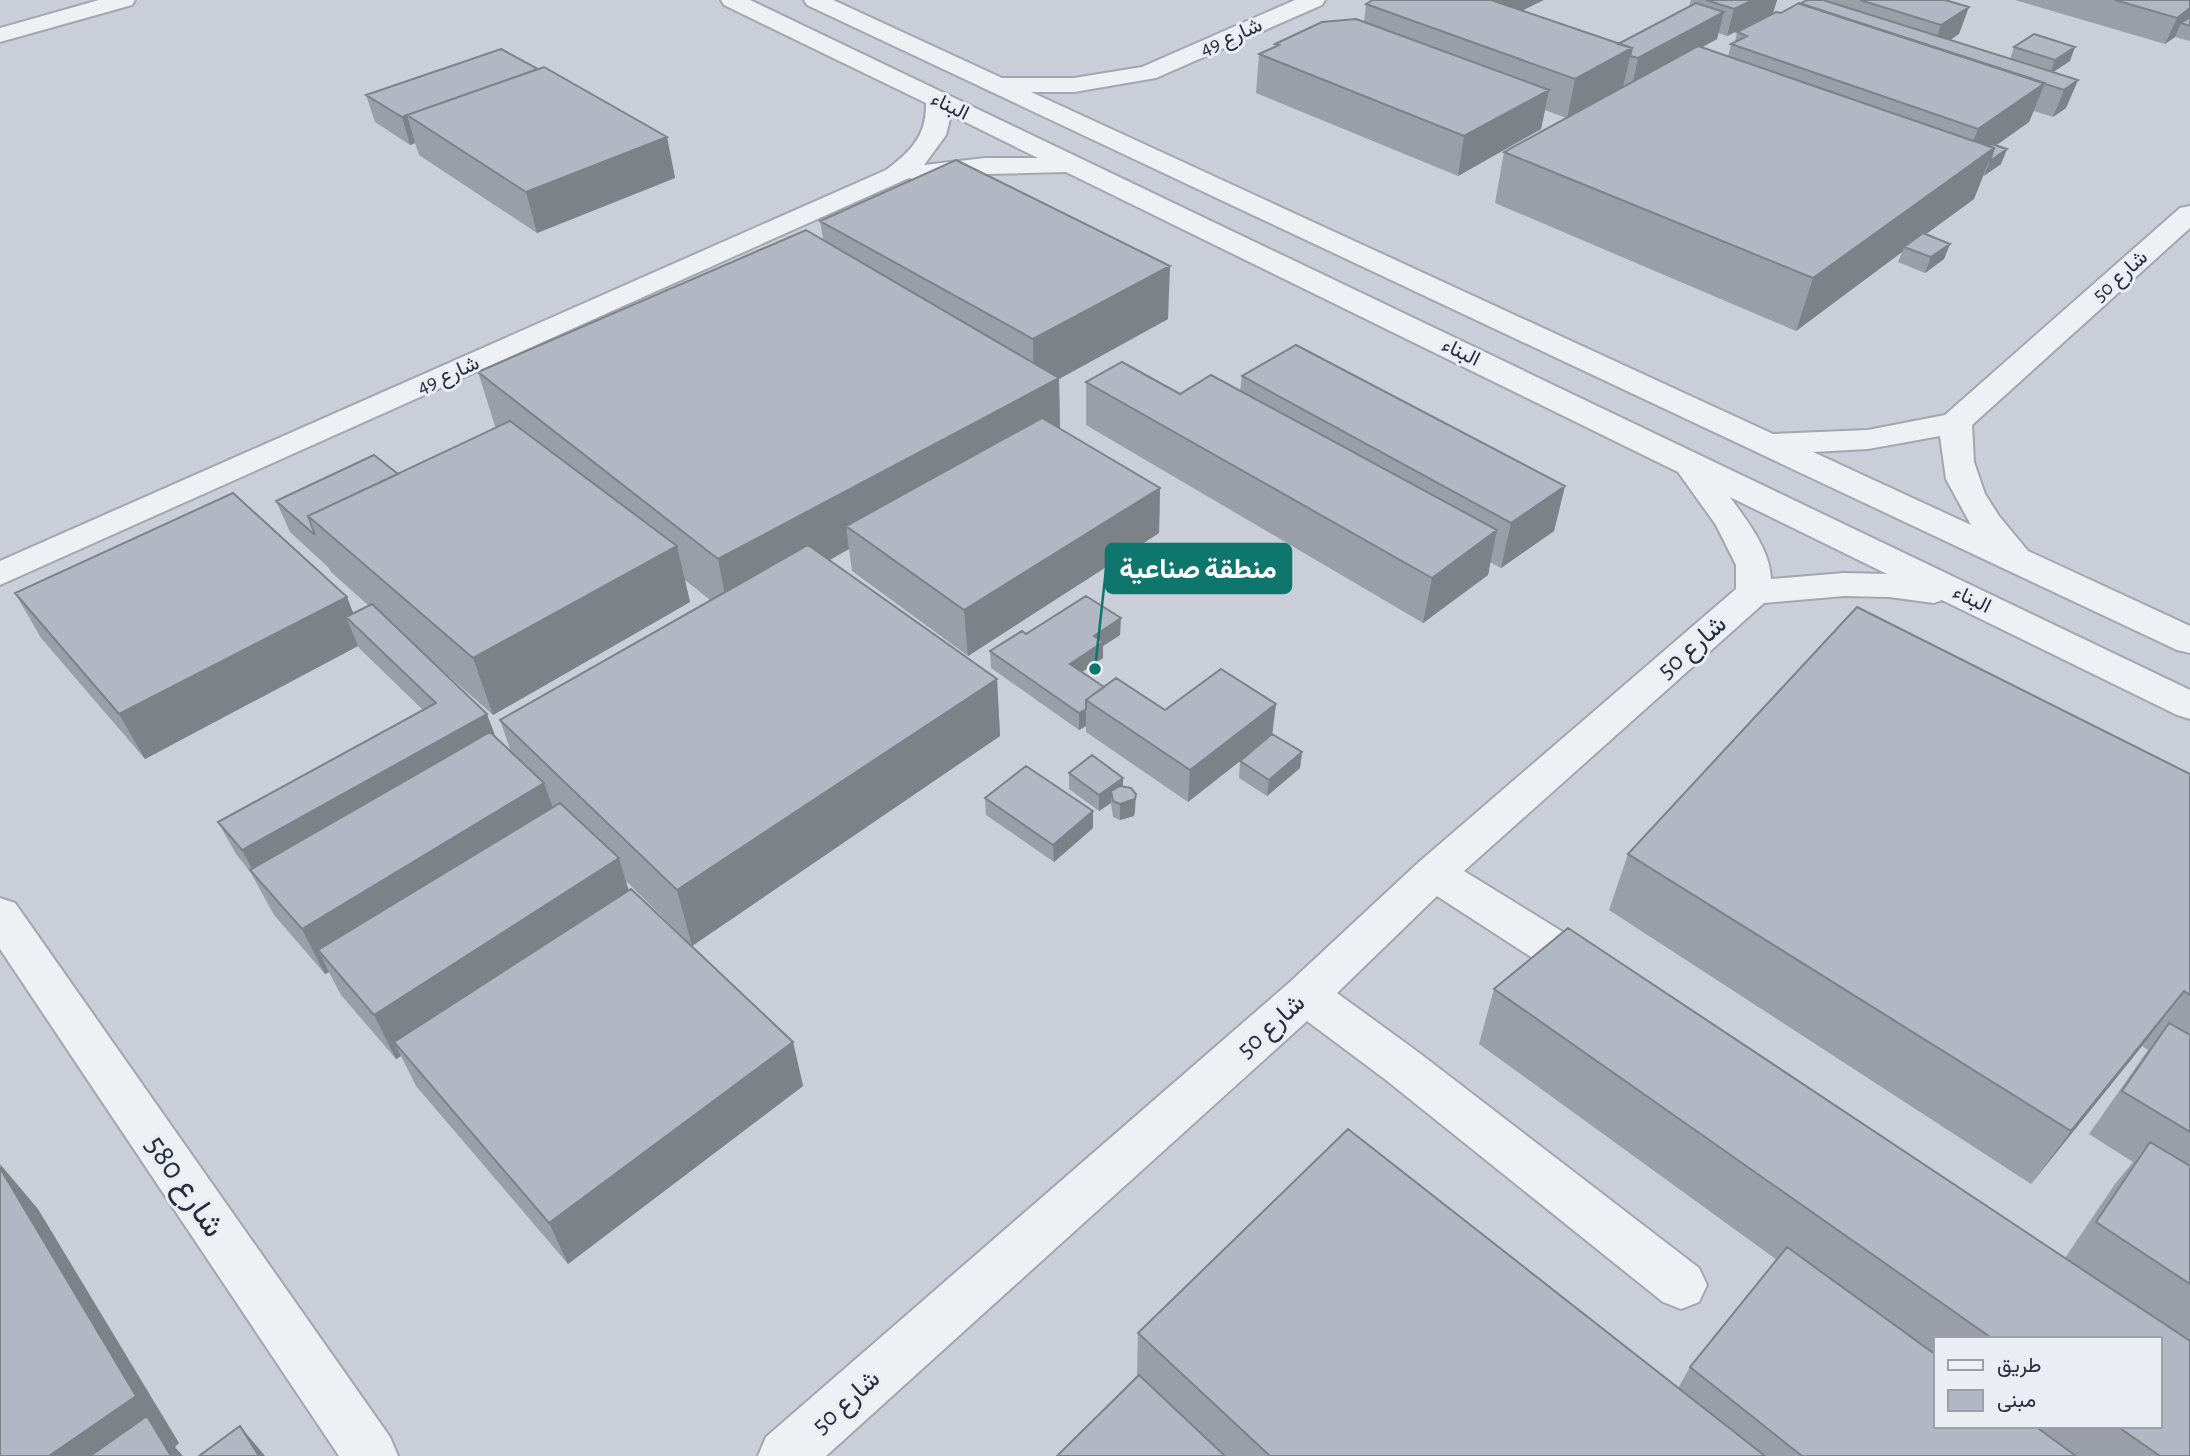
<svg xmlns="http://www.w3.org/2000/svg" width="2190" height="1456" viewBox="0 0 2190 1456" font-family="'Alegreya Sans',Vazirmatn,sans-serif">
<rect width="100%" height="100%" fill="#dbdfe6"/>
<!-- built -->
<path fill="#c9ced8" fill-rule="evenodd" d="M 0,0 L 2190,0 L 2190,1456 L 0,1456 ZM 1936,1339 L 2160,1339 L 2160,1426 L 1936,1426 Z"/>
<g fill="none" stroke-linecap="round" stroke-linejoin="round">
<defs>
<path id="minor" d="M 99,0 L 135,0 L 132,5 L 0,42 L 0,28 Z
M 721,0 L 750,0 L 2190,690 L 2190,719 L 2177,715 L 1942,600 L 1934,603 L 1889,597 L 1844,596 L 1764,603 L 1464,871 L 1608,960 L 1614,973 L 1608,986 L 1592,991 L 1576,986 L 1437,896 L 1337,993 L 1418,1052 L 1699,1268 L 1707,1285 L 1699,1302 L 1681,1309 L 1663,1302 L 1386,1080 L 1307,1021 L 826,1456 L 758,1456 L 766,1437 L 1290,982 L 1419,862 L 1736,589 L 1736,565 L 1716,525 L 1678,472 L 1066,172 L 985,174 L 918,181 L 909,178 L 0,585 L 0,561 L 886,170 C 910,152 927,136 926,103 L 724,5 ZM 951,115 L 1038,158 L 985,158 L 924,165 L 946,135 ZM 1730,497 L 1887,574 L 1844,573 L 1771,579 C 1770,549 1747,521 1730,497 Z
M 804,0 L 833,0 L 1002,78 L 1074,78 L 1142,67 L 1295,0 L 1325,0 L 1322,5 L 1156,78 L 1074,92 L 1031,92 L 1773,434 L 1868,430 L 1945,415 L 2180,208 L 2190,206 L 2190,228 L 1972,425 L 1974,462 L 1985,494 L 1999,516 L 2028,551 L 2190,626 L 2190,653 L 2177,650 L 807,5 ZM 1940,436 L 1946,479 L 1971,525 L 1813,452 L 1868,449 Z
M 0,898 L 15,903 L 390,1437 L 398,1456 L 339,1456 L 0,949 Z"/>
</defs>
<!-- minor casing -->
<use href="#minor" stroke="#a1a6b0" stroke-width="4"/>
<!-- minor -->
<use href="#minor" fill="#eef0f4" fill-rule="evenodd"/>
</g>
<!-- wall -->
<path fill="#999ea8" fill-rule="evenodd" d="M 1691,0 L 1777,0 L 1773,13 L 1727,36 L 1718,33 L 1717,39 L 1701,47 L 1728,57 L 1731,44 L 1735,42 L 1737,32 L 1781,13 L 1807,0 L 1945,0 L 1959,34 L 1950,40 L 2010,59 L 2014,47 L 2070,61 L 2053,72 L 2078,80 L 2066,108 L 2053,117 L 2034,111 L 2029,122 L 1997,145 L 2007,149 L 2001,164 L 1983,176 L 1974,199 L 1926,234 L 1950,244 L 1944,259 L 1925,273 L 1898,262 L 1902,252 L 1796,331 L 1495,203 L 1504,152 L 1566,118 L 1545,110 L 1541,129 L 1458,176 L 1256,93 L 1259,54 L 1274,47 L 1275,44 L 1364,21 L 1366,4 L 1618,44 L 1689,6 Z
M 2015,0 L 2190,0 L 2190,41 L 2175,37 L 2165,44 Z
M 538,69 L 667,137 L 675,178 L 537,233 L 419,155 L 415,143 L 410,145 L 375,122 L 366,95 Z
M 820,221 L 1168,319 L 1059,379 L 1060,429 L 1160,488 L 1159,533 L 968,656 L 852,571 L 849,549 L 830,560 L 997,679 L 1000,736 L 692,946 L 626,881 L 629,890 L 793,1042 L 803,1086 L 568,1264 L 416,1086 L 401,1056 L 396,1059 L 341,995 L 329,972 L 325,974 L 274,915 L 251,873 L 236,854 L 218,822 L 423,710 L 360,649 L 358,646 L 145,759 L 41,638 L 15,593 L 353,614 L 369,606 L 331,572 L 328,567 L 290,532 L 276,501 L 398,474 L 496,428 L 495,426 L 478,372 L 823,239 ZM 685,580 L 710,600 L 500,720 L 511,752 L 496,738 L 433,662 L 493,715 L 690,602 Z
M 1242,376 L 1565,486 L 1554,531 L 1501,568 L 1490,562 L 1488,575 L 1423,623 L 1086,425 L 1086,382 L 1180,394 L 1240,391 Z
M 1026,634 L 1120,635 L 1103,646 L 1103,658 L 1082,672 L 1104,687 L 1165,710 L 1273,735 L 1302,752 L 1300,768 L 1267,796 L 1239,778 L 1240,761 L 1188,802 L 1086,732 L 1086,726 L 1079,730 L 991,668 L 990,651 Z
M 1069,773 L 1123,787 L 1135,810 L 1134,816 L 1120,820 L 1113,817 L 1111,803 L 1099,811 L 1069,789 Z
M 2190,774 L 2190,1456 L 1057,1456 L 1137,1377 L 1138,1333 L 1678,1388 L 1690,1367 L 1777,1260 L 1479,1044 L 1494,989 L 2065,1258 L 2115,1184 L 2133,1162 L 2089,1134 L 2148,1050 L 2142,1046 L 2031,1184 L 1609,910 L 1628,854 ZM 1936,1339 L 2160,1339 L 2160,1426 L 1936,1426 Z
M 985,798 L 1093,811 L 1093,828 L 1054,862 L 986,815 Z"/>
<!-- shaded-wall -->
<path fill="#7d8188" d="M 1481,0 L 1544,0 L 1475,34 Z
M 1753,0 L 1777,0 L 1773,13 L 1727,36 L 1734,9 Z
M 1969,7 L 1959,34 L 1936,49 L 1933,48 L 1941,25 Z
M 2190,8 L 2190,26 L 2181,23 L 2175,37 L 2165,44 L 2177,18 Z
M 1724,12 L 1717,39 L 1632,86 L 1638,58 Z
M 2075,47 L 2070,61 L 2050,74 L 2055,60 Z
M 1632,48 L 1623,87 L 1567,119 L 1575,79 Z
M 2078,80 L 2066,108 L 2053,117 L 2064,90 Z
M 2045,83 L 2029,122 L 1962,169 L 1978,129 Z
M 1549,90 L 1541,129 L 1458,176 L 1464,136 Z
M 407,115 L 415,143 L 410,145 L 402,117 Z
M 667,137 L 675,178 L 537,233 L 526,192 Z
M 1994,148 L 1974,199 L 1907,248 L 1904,247 L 1902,252 L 1796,331 L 1813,278 Z
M 2007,149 L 2001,164 L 1984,176 L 1990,161 Z
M 1950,244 L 1944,259 L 1925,273 L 1931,257 Z
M 1170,266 L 1168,319 L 1059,379 L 1060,433 L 846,526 L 849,549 L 729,616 L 718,559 L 1034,391 L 1033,339 Z
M 1565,486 L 1554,531 L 1501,568 L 1511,523 Z
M 1160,488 L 1159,533 L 968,656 L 964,610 Z
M 1497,530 L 1488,575 L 1423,623 L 1432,578 Z
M 677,546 L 690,602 L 493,715 L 473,658 Z
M 347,597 L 360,630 L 346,617 L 358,646 L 145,759 L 119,714 Z
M 1121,618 L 1120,635 L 1103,646 L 1103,658 L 1070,680 L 1070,664 L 1094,636 Z
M 997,679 L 1000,736 L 692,946 L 677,890 Z
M 1276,704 L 1272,736 L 1188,802 L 1190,770 Z
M 1086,709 L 1086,726 L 1079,730 L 1079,713 Z
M 487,714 L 499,746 L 257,878 L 242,850 Z
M 1302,752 L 1300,768 L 1267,796 L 1269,780 Z
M 1123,778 L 1123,794 L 1111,791 L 1111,803 L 1099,811 L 1099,795 Z
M 544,783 L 560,828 L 318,950 L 329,972 L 325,974 L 302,929 Z
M 1136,794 L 1135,810 L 1134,816 L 1120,820 L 1120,804 Z
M 1093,811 L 1093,828 L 1054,862 L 1053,845 Z
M 619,858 L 632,903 L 394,1042 L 401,1056 L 396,1059 L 374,1015 Z
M 2184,991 L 2142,1046 L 2031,1184 L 2071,1131 Z
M 793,1042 L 803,1086 L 568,1264 L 549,1223 Z
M 0,1164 L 38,1209 L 179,1443 L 175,1447 L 183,1456 L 49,1456 Z
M 240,1426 L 265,1456 L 259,1456 Z"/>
<!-- building -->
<path fill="#b2b8c3" stroke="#7d8188" stroke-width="2" d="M 1373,0 L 1491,0 L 1632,48 L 1575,79 L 1366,4 Z
M 1706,0 L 1753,0 L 1734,9 Z
M 1807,0 L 1823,0 L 2078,80 L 2064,90 L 1800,4 Z
M 1860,0 L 1945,0 L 1969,7 L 1941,25 Z
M 2115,0 L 2190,0 L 2190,8 L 2177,18 Z
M 1696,3 L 1724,12 L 1638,58 L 1630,56 L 1632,48 L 1618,44 Z
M 1799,3 L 2045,83 L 1978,129 L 1731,44 L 1747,36 L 1737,32 L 1776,12 L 1781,13 Z
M 2190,17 L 2190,26 L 2181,23 Z
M 1356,19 L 1549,90 L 1464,136 L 1259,54 L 1279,45 L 1275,44 L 1322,22 Z
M 2034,34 L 2075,47 L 2055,60 L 2014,47 Z
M 1698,46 L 1994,148 L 1813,278 L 1504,152 Z
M 501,49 L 538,69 L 402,117 L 366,95 Z
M 544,67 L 667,137 L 526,192 L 407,115 Z
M 1992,144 L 2007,149 L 1990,161 L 1994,148 L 1988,146 Z
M 956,160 L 1170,266 L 1033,339 L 820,221 Z
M 806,230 L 1059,378 L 718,559 L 478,372 Z
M 1923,233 L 1950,244 L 1931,257 L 1904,247 Z
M 1296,345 L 1565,486 L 1511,523 L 1242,376 Z
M 1122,362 L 1180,394 L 1211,375 L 1497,530 L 1432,578 L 1086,382 Z
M 1042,418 L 1160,488 L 964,610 L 846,526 Z
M 510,421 L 677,546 L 473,658 L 308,516 Z
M 374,455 L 398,474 L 308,516 L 315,535 L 276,501 Z
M 233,493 L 347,597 L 119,714 L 15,593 Z
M 808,545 L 997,679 L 677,890 L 500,720 Z
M 1086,596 L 1121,618 L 1094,636 L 1103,642 L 1070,664 L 1104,687 L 1086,700 L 1086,709 L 1079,713 L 990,651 L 1022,631 L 1026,634 Z
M 372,604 L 487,714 L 242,850 L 218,822 L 436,703 L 346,617 Z
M 1857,607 L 2190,774 L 2190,995 L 2184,991 L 2071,1131 L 1628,854 Z
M 1221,669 L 1276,704 L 1190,770 L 1086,700 L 1116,678 L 1165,710 Z
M 490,732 L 544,783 L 302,929 L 250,870 Z
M 1272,734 L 1302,752 L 1269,780 L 1240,761 Z
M 1092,755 L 1123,778 L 1099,795 L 1069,773 Z
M 1026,766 L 1093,811 L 1053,845 L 985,798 Z
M 1120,786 L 1131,788 L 1136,794 L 1135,799 L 1120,804 L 1113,801 L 1111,791 Z
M 560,803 L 619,858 L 374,1015 L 318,950 Z
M 631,889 L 793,1042 L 549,1223 L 394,1042 Z
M 1568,928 L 2190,1341 L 2190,1456 L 2160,1456 L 2117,1426 L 2160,1426 L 2160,1339 L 1993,1339 L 1494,989 Z
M 2169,1023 L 2190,1035 L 2190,1132 L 2122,1091 Z
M 1348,1129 L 1765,1456 L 1270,1456 L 1138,1333 Z
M 2150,1142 L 2190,1166 L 2190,1284 L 2096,1222 Z
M 0,1168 L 136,1396 L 49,1456 L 0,1456 Z
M 1787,1247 L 1936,1355 L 1936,1426 L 2035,1426 L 2076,1456 L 1802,1456 L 1690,1367 Z
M 1139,1375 L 1225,1456 L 1057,1456 Z
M 147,1416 L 171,1456 L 90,1456 Z
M 240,1426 L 259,1456 L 199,1456 Z"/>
<g text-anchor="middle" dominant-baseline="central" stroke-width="6" stroke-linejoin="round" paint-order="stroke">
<!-- far-street labels -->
<g font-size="21" fill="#252c3c" stroke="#eaeef4">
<text transform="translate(1231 37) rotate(-24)">شارع 49</text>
<text transform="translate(950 106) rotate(26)">البناء</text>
<text transform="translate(2120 276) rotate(-42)">شارع 50</text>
<text transform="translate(1461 352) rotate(26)">البناء</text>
<text transform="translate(448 375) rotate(-24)">شارع 49</text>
<text transform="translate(1972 599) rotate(26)">البناء</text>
</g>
<!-- street labels -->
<g font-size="26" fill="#252c3c" stroke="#eaeef4">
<text transform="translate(1692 647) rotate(-41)">شارع 50</text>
<text transform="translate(1271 1026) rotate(-42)">شارع 50</text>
<text transform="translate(846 1402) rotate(-42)">شارع 50</text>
</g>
<!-- near-street labels -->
<g font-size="32" fill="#252c3c" stroke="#eaeef4">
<text transform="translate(185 1186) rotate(56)">شارع 580</text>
</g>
</g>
<!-- callouts -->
<path fill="none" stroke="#0f766e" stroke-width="2.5" d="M1095 669L1106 569"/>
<circle fill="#0f766e" stroke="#eaeef4" stroke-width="2.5" cx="1095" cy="669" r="7"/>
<rect fill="#0f766e" stroke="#0f766e" stroke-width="2.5" x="1106" y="544" width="185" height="49" rx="7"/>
<g font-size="28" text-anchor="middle" font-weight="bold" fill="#fff">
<text x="1198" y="578">منطقة صناعية</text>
</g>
<!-- legend -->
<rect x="1934" y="1337" width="228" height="91" fill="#eaeef4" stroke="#9ba0aa" stroke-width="2"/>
<rect x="1948" y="1360" width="35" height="10" fill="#eef0f4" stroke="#9ba0aa" stroke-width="2"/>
<text x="1997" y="1372" font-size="21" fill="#252c3c">طريق</text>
<rect x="1948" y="1390" width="35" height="21" fill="#b2b8c3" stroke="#9ba0aa" stroke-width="2"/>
<text x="1997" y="1407" font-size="21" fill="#252c3c">مبنى</text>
</svg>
